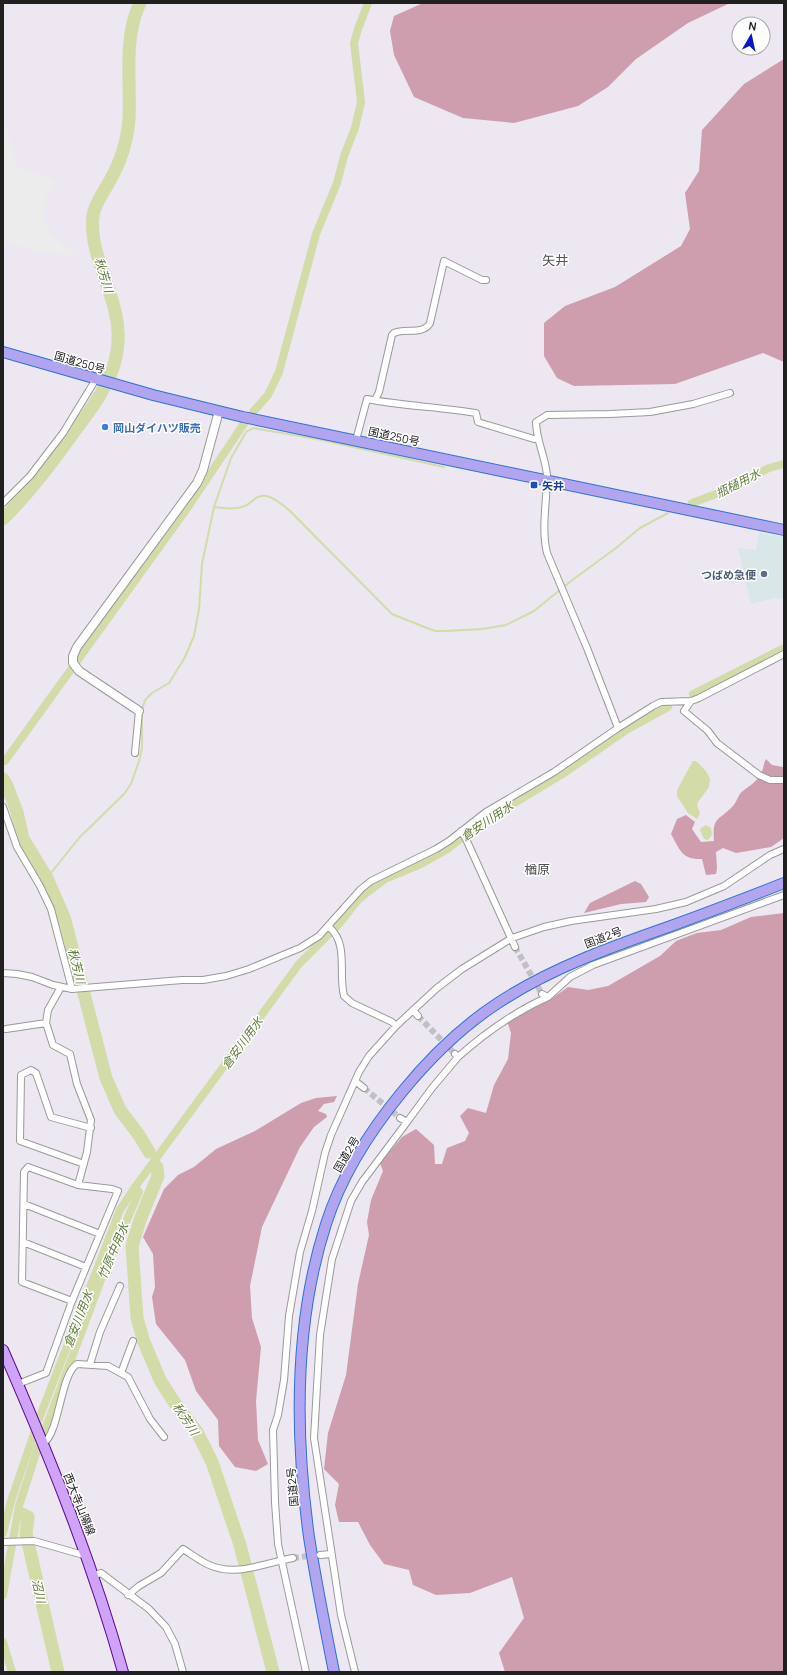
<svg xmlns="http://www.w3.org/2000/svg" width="787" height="1675" viewBox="0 0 787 1675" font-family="Manrope,'Noto Sans JP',sans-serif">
<rect width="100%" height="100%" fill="#ece7f0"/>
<!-- industrial -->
<path fill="#d9e7e9" d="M 759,533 L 784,537 L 784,599 L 774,598 L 751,604 L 738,548 L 756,550 Z"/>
<!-- forest -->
<path fill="#ce9dae" d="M 423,3 L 730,3 L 688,23 L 636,59 L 608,87 L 578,106 L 514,123 L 463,118 L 414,97 L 394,55 L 390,31 L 394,16 Z
M 784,59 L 784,362 L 763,353 L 675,384 L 574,386 L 557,378 L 544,356 L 544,323 L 565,306 L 615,287 L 681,246 L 690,229 L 685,193 L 699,171 L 702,130 L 744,84 Z
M 766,759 L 772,765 L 783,767 L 784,769 L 784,838 L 771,847 L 736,853 L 723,848 L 716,852 L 717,868 L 716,874 L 706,875 L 702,859 C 682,860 680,850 671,834 L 677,819 L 686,815 L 695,822 L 692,829 L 701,842 L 714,841 C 712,816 719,821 733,806 C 737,802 738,794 743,791 C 749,786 758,781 761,773 C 764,769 763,764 766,759 Z
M 635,881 L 641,884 L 649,897 L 646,902 L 621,904 L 584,913 L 590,903 Z
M 784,913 L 784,1672 L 505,1672 L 499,1653 L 524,1618 L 512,1577 L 470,1593 L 436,1595 L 413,1585 L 409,1570 L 384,1564 L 370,1545 L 358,1522 L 339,1522 L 335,1505 L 339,1484 L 324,1469 L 328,1433 L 346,1375 L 358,1284 L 369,1235 L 367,1222 L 371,1200 L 383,1171 L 380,1163 L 402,1137 L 416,1129 L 434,1145 L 435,1164 L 442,1164 L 447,1148 L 465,1141 L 469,1133 L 460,1116 L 468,1108 L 486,1113 L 494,1085 L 508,1059 L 511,1033 L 507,1021 L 538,1003 L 547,1002 L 568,987 L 588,990 L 608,986 L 660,956 L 676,941 L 697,933 L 721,930 L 751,917 Z
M 337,1096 L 334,1102 L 324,1104 L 318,1111 L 326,1114 L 327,1117 L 314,1127 L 300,1147 L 262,1227 L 250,1286 L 252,1318 L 261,1347 L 256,1401 L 258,1440 L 268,1464 L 256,1471 L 235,1467 L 219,1446 L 218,1420 L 196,1391 L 185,1360 L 156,1324 L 152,1297 L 155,1287 L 153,1254 L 143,1237 L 164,1189 L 178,1175 L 194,1167 L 216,1149 L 255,1131 L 301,1103 L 316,1098 Z"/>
<!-- parking -->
<path fill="#ececec" d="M 3,120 L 18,167 L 3,165 Z
M 3,166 L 19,168 L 55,180 L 44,203 L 44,218 L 50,234 L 79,256 L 38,252 L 3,241 Z"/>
<!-- water -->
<path fill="#d3dca9" d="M 693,761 L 696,761 L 706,771 L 710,779 L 709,787 L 698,802 L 697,805 L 700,814 L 697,819 L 688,813 L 677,796 L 677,790 Z
M 706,825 L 711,828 L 712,835 L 708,840 L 704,839 L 700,830 L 701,828 Z"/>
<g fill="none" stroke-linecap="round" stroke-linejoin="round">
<!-- stream -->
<path stroke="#d3dca9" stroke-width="2" d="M 214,507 C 224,508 235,510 245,506 C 250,504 253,499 258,497 C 269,492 281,504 289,510 L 392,614 L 427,628 L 435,631 L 446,631 L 482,629 L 506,625 L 534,611 L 571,581 L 616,548 L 640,528 L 668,513
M 47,878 L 79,838 L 124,794 L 131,784 L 140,758 L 142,748 L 142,710 L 145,700 L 152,693 L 169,683 L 184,659 L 194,636 L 199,609 L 202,564 L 214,507 L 231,458 L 246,432 L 253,428 L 317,439 L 444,467"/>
<!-- canal -->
<path stroke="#d3dca9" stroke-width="8" d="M 253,412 L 268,395 L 279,372 L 316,234 L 337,183 L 344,156 L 355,128 L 361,102 L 354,43 L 358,29 L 368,3
M 692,503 L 716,494 L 769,468 L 784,464
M 693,694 L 784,648
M 5,761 L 186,510 L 245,422
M 45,1430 L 102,1277 L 139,1192 L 135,1187
M 3,1533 L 11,1501 L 40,1416 L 120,1210 L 135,1187 L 299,964 L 339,924 L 357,901 L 369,891 L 385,879 L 421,864 L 446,850 L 481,823 L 564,773 L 628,729 L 668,707
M 3,1595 L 19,1506 L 38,1447
M 3,1642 L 12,1672"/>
<!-- river -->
<path stroke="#d3dca9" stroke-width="13" d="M 3,519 C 31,491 51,464 74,432 C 89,412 106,390 114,365 C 119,347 120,330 115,311 C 108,281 89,247 93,215 C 95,203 104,192 109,182 C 121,162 127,143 129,119 C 131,82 123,38 140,3
M 3,779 L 7,786 L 17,812 L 23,839 L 47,878 L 64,917 L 106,1078 L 120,1110 L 139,1135 L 149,1152
M 157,1167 L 158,1176 L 140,1220 L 132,1246 L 137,1318 L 144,1342 L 160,1380 L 174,1402 L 197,1432 L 212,1462 L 240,1545 L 273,1672
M 22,1514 L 28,1517 L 26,1534 L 58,1672"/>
<!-- minor-tunnel -->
<path stroke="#c3bfc6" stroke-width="6" stroke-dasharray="6 3" stroke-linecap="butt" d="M 515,947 L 542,994
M 418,1016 L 455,1054
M 364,1088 L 400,1118
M 293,1558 L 315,1555"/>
<defs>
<path id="minor" d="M 375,400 L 379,392 L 392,335 L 394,333 C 405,328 424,335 430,323 L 444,261 L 482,280 L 486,280
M 356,440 L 367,399 C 403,406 440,407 476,413 L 478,422 L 481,423 L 534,439 L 538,438
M 3,503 L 30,476 L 63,433 L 96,379
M 691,701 L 684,711 L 708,731 L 717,743 L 759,775 L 770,780 L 784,780
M 618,728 L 587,648 L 547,553 C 541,528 547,501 547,476 C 546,458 536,440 536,422 L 547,415 L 610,414 L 650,412 L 693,404 L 730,393
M 135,753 L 139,711
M 3,807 L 17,847 L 40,886 L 51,909 L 72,989
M 461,831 L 466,839 L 515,947
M 329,927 C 349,944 338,973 344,996 L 352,1003 L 392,1022 L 396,1026
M 3,973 L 17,974 L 32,977 L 53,985 L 72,989 L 182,980 L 203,980 L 226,976 L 249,969 L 300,948 L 319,936 L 361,889 L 371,881 L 436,849 L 449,841 L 486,812 L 554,772 L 618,728 L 653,706 L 661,702 L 691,701 L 699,698 L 784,654
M 61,987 L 48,1010 L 46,1023 L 53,1045 L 70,1054 L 77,1084 L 91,1120 L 87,1152 L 78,1185
M 548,997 L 570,977 L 593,965 L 784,895
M 413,1010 L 418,1016
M 6,1029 L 46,1023
M 458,1057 C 485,1033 514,1012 548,997 L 542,994
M 355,1081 L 364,1088
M 400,1118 L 407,1122 L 432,1088 L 458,1057 L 455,1054
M 84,1164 L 20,1141 L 21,1075 L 31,1070 L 36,1073 L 51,1117 L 91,1128
M 24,1204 L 100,1234
M 23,1242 L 86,1267
M 90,1364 L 100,1332 L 120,1286
M 121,1373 L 133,1341
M 18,1384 L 46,1373 L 72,1301 L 118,1191 L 112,1189 L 78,1185 L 28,1167 L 24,1172 L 22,1282 L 72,1301
M 43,1444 C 60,1432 60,1375 77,1364 L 108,1366 L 128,1377 L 150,1419 L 164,1437
M 3,1542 L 34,1541 L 87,1556
M 320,1555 L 331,1554
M 94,1575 L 101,1573 L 149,1609 L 166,1627 L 175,1644 L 183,1672
M 128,1595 L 139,1586 L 161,1573 L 183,1549 C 191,1554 199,1560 207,1564 C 235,1578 264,1563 293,1558
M 306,1672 L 278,1544 L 275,1502 L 273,1430 L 278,1415 L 284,1380 L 289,1316 L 300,1252 L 312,1211 L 325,1153 L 331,1135 L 359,1072 L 369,1056 L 396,1026 L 437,988 L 462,969 L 512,938 L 544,927 L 571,921 L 656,909 L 686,902 L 724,886 L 770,855 L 784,849
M 355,1672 L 341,1615 L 314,1438 L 320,1335 L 332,1259 L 351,1201 L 362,1182 L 407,1122"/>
<path id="tertiary" d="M 139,711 L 79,671 L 73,663 L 73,656 L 77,647 L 197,483 L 203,470 L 219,411"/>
<path id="primary" d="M 3,1350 C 49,1455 92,1561 123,1672"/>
<path id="trunk" d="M 3,352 L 153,395 L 243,417 L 784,530
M 334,1672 C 325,1627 316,1582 309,1537 C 295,1435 294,1323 326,1224 C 341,1177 370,1131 402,1092 C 429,1059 461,1027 498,1003 C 551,968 611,947 671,926 C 709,912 746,898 784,883"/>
</defs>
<!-- minor casing -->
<use href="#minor" stroke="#9a9a9a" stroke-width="8"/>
<!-- tertiary casing -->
<use href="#tertiary" stroke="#9a9a9a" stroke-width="10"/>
<!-- primary casing -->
<use href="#primary" stroke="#5d0696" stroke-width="12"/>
<!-- trunk casing -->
<use href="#trunk" stroke="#2e71d4" stroke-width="12"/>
<!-- minor -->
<use href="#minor" stroke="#fff" stroke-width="6"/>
<!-- tertiary -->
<use href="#tertiary" stroke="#fff" stroke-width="8"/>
<!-- primary -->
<use href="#primary" stroke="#cfa4f8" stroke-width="10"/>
<!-- trunk -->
<use href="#trunk" stroke="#b0a5ee" stroke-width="10"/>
</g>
<!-- markers -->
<circle fill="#3f7fe0" stroke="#fff" stroke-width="1.5" cx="105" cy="427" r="4"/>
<rect fill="#1a4fb4" stroke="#fff" stroke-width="1.5" x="530" y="481" width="8" height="8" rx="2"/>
<circle fill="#5c6f8a" stroke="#fff" stroke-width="1.5" cx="764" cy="574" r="4"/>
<g text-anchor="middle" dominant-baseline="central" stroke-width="3" stroke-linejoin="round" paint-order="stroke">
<!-- street labels -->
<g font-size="11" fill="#202020" stroke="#fff">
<text transform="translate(80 362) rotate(16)">国道250号</text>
<text transform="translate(394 436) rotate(12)">国道250号</text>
<text transform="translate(603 937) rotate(-21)">国道2号</text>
<text transform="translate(346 1154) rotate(-60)">国道2号</text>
<text transform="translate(292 1487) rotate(-95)">国道2号</text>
<text transform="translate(80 1504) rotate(68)">西大寺山陽線</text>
</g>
<!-- shop labels -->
<g font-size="11" font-weight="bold" fill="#366cbe" stroke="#fff" text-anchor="start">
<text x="113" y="427">岡山ダイハツ販売</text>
</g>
<!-- transit labels -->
<g font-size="11" font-weight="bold" fill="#164399" stroke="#fff" text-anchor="start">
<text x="542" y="485">矢井</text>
</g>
<!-- service labels -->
<g font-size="11" font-weight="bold" fill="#4e5e75" stroke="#fff" text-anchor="end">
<text x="756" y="574">つばめ急便</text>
</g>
<!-- water labels -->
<g font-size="12" font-style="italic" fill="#627e3c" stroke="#fff">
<text transform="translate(104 275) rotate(73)">秋芳川</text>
<text transform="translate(738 483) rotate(-27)">瓶樋用水</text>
<text transform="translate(487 821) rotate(-34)">倉安川用水</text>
<text transform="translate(77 966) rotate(76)">秋芳川</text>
<text transform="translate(242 1043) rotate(-54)">倉安川用水</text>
<text transform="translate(113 1251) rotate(-67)">竹原中用水</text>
<text transform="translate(78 1319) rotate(-69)">倉安川用水</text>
<text transform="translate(186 1419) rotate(56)">秋芳川</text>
<text transform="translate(39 1591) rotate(77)">沼川</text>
</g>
<!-- quarter labels -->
<g font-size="13" fill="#535353" stroke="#fff">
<text x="555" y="260">矢井</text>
<text x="537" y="869">楢原</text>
</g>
</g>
<!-- border -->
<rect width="787" height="1675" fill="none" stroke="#202020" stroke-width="8"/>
<!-- north arrow -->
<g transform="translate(751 36) rotate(9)"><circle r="19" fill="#ffffff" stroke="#a6a6a6"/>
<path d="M0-3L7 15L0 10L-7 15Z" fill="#0814c8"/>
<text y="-6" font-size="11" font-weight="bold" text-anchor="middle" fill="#202020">N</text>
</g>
</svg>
